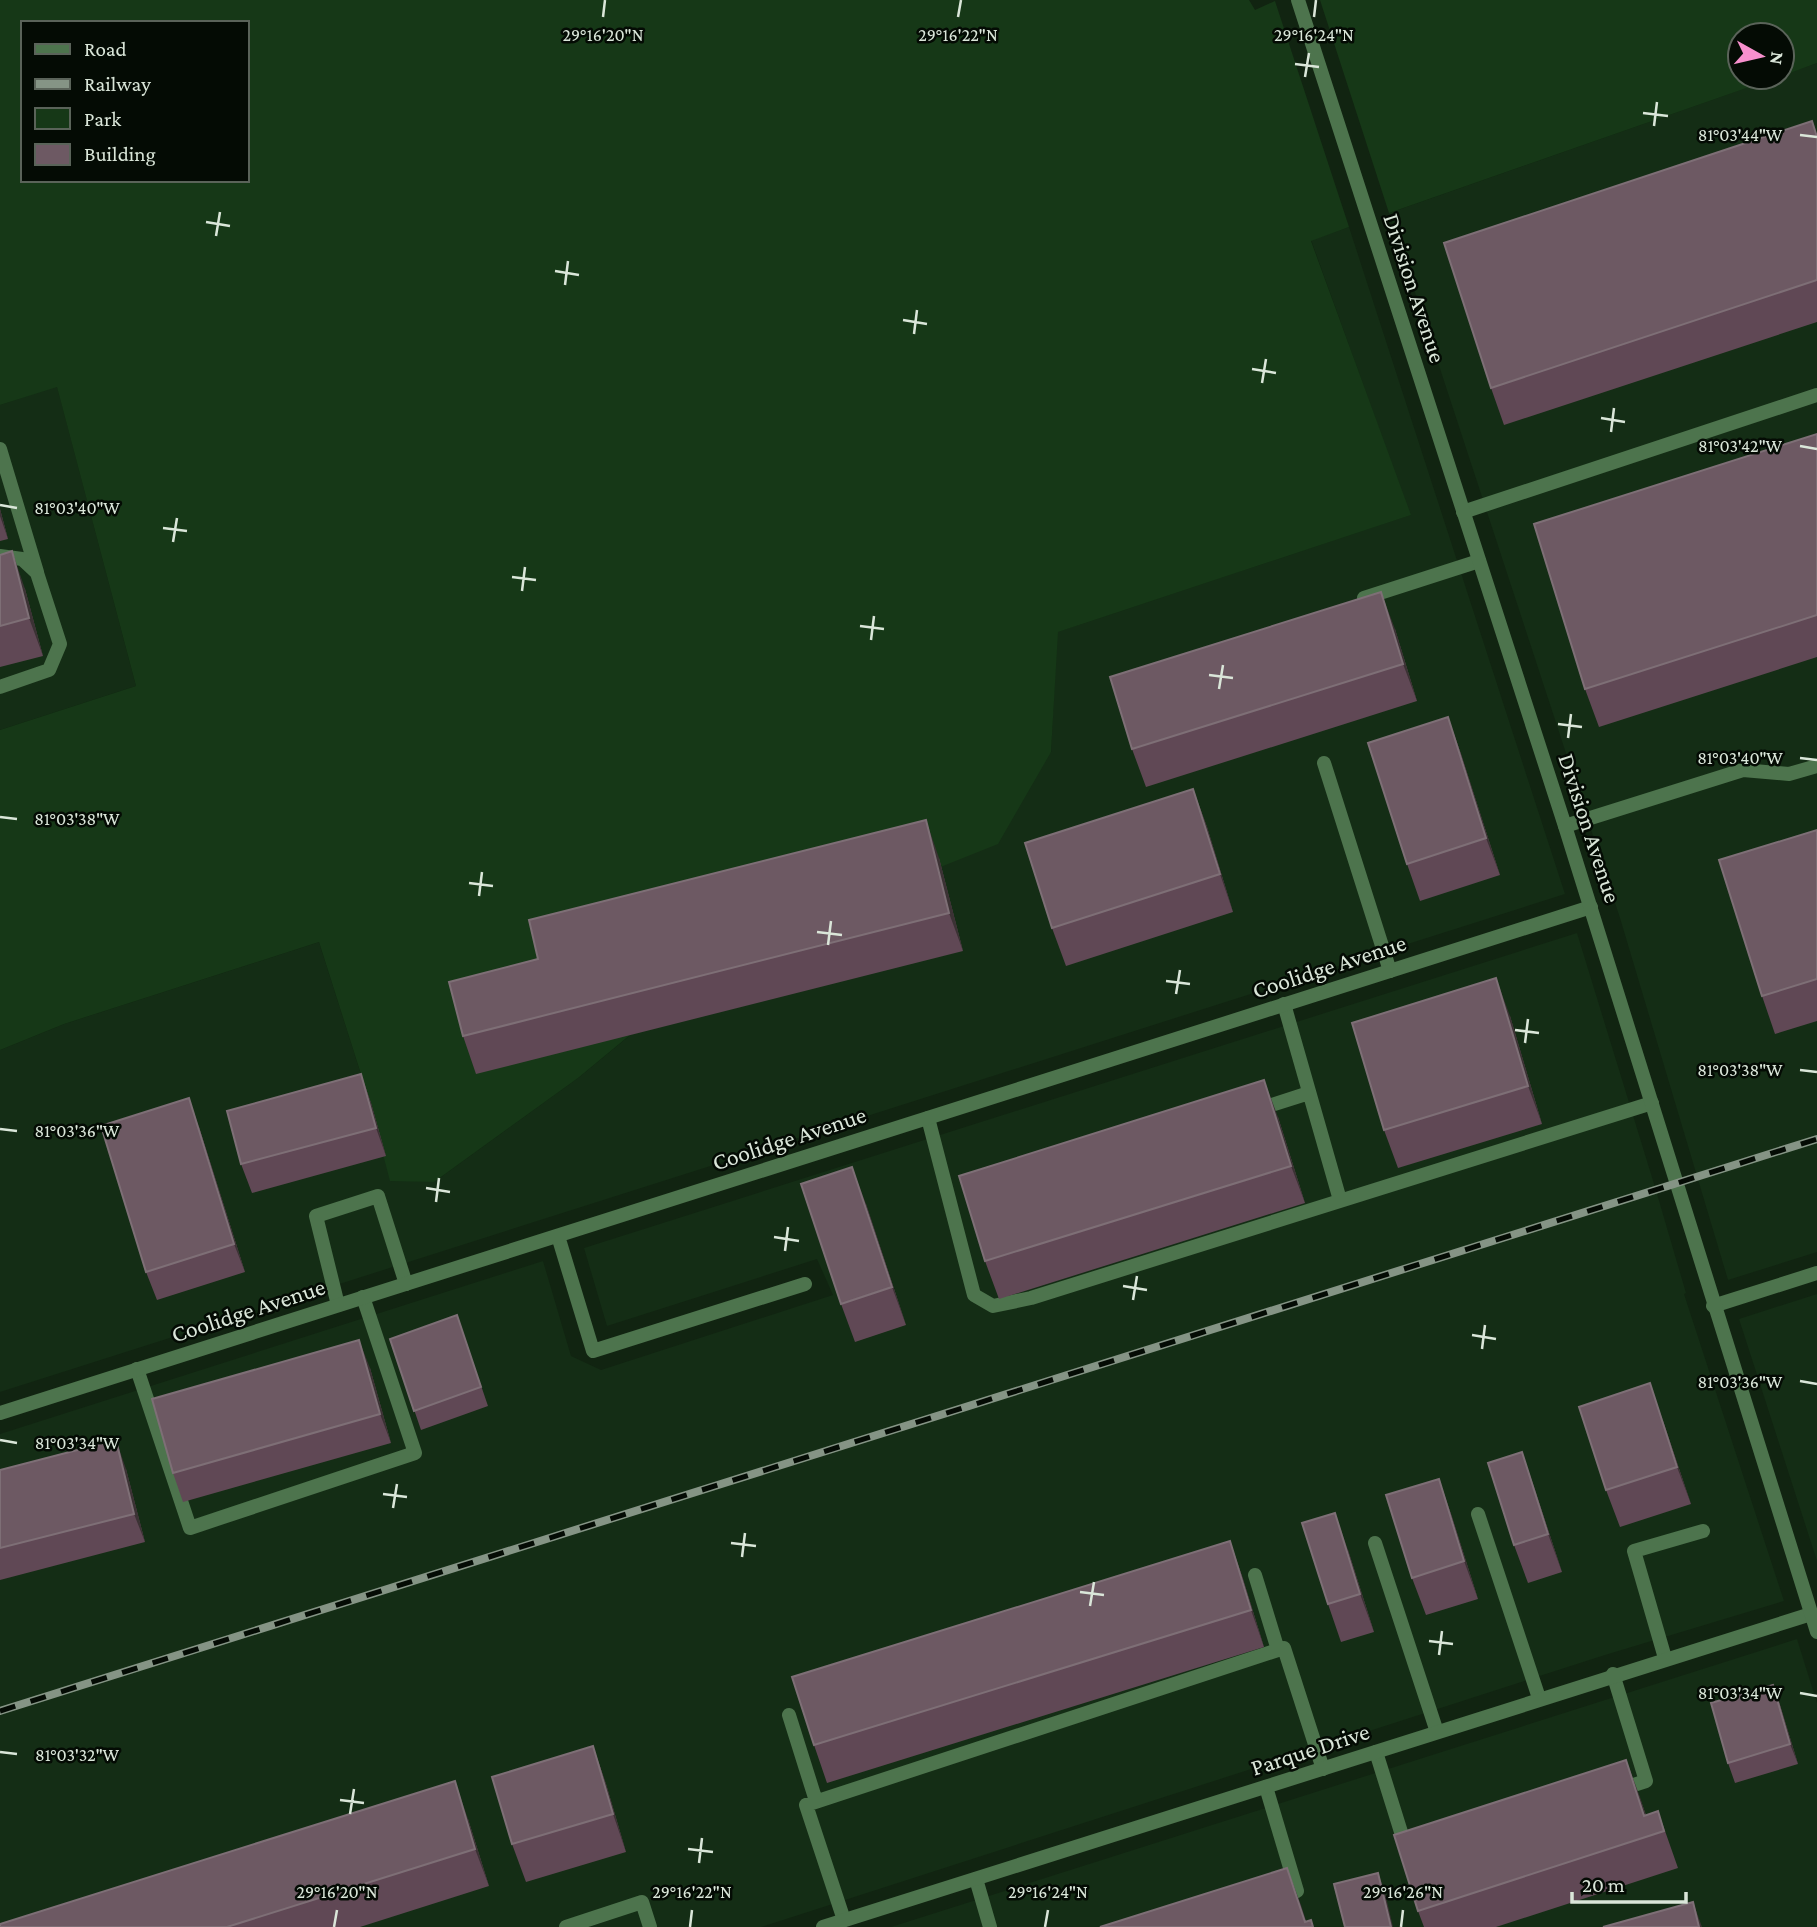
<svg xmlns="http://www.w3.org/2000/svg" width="1817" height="1927" viewBox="0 0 1817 1927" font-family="'Crimson Pro',serif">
<rect width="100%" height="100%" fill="#112411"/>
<!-- built -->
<path fill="#142d15" d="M 1817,63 L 1817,1252 L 1728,1280 L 1620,918 L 1389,213 Z
M 1349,227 L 1565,894 L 0,1392 L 0,1050 L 64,1024 L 319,942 L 367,1093 L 434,1182 L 578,1078 L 764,925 L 1051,752 L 1057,632 L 1410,515 L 1311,240 Z
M 57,386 L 136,686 L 0,730 L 0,405 Z
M 1577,933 L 1655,1187 L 1686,1293 L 1684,1294 L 1784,1601 L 1605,1655 L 761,1927 L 0,1927 L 0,1434 L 543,1261 L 571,1356 L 601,1370 L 833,1295 L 817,1259 L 607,1326 L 584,1248 Z
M 1817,1294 L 1817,1561 L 1739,1319 Z
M 1797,1639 L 1817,1703 L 1817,1927 L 891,1927 Z"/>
<!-- green -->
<path fill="#163817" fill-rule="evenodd" d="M 0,0 L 1249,0 L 1255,10 L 1275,1 L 1349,227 L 1311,241 L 1411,515 L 1058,632 L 1051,752 L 998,844 L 898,884 L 763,925 L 578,1078 L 434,1182 L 390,1181 L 367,1093 L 319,942 L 64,1024 L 0,1050 L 0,730 L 136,686 L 57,387 L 0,405 ZM 23,23 L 247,23 L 247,180 L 23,180 Z
M 1320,0 L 1817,0 L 1817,63 L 1782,76 L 1782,35 L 1740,35 L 1740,77 L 1778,77 L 1389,213 Z"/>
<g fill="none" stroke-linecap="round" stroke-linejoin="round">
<!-- service -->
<path stroke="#4d744d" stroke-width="14" d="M 0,449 L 37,572
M 1463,512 L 1817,395
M 0,556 L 22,559 L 37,573 L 60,644 L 49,670 L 0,687
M 1364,598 L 1479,561
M 1324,763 L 1390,971
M 1565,826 L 1743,770 L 1789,774 L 1817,766
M 1284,1004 L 1340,1200
M 1256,1110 L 1309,1093
M 928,1118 L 974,1295 L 993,1306 L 1031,1298 L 1652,1103
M 338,1305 L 316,1216 L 378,1196 L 406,1284
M 137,1369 L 190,1528 L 415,1453 L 363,1297
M 1478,1514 L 1539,1698
M 1375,1543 L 1437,1732
M 1255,1575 L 1278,1650
M 1665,1658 L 1634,1551 L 1703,1531
M 1613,1674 L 1646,1781 L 1618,1790
M 789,1715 L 816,1801
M 1376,1752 L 1406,1848
M 1266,1787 L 1297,1891 L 1278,1897
M 976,1879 L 990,1927
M 844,1920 L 806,1805 L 1284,1648 L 1323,1769
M 566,1927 L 642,1902 L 650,1927"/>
<!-- minor -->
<path stroke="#4d744d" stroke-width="14" d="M 558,1236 L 593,1351 L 805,1284
M 1713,1306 L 1817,1273
M 0,1413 L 1591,907
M 823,1927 L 1811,1614"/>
<!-- tertiary -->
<path stroke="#4d744d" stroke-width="14" d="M 1298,0 L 1565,826 L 1817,1632"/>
<defs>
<path id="rail" d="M 0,1711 L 1817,1139"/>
</defs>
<!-- rail casing -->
<use href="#rail" stroke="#859485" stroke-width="8"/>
<!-- rail -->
<use href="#rail" stroke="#040b04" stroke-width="5" stroke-dasharray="16" stroke-linecap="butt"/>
</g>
<!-- wall -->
<path fill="#604855" d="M 1817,135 L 1817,322 L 1504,425 L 1491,388 Z
M 1817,434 L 1817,657 L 1599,727 L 1585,689 Z
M 0,509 L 8,539 L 0,541 Z
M 0,555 L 25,589 L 43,656 L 0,667 Z
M 1395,629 L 1417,701 L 1146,787 L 1132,749 Z
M 1448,717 L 1461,754 L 1500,875 L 1420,901 L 1407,864 Z
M 1193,789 L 1207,827 L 1233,912 L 1066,966 L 1052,928 Z
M 1817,830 L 1817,1021 L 1775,1034 L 1762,996 Z
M 939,858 L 963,951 L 476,1074 L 463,1036 Z
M 1510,1016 L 1542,1124 L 1398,1168 L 1384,1130 Z
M 361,1074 L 371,1103 L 386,1156 L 252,1193 L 241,1164 Z
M 1278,1117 L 1305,1203 L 999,1299 L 985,1261 Z
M 199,1127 L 245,1272 L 157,1300 L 146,1272 Z
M 866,1204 L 906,1325 L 855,1342 L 841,1304 Z
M 457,1315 L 488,1406 L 421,1430 L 390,1339 Z
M 370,1368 L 391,1443 L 183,1502 L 173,1473 Z
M 1663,1421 L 1691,1504 L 1620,1527 L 1606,1490 Z
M 1522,1452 L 1535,1490 L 1562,1572 L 1528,1583 L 1514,1545 Z
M 126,1469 L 145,1542 L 0,1580 L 0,1470 Z
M 1439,1479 L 1452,1517 L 1478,1599 L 1426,1615 L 1412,1578 Z
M 1230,1541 L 1243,1579 L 1264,1647 L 827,1783 L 814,1745 Z
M 1348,1550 L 1374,1632 L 1341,1642 L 1328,1604 Z
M 1773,1685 L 1780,1705 L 1798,1764 L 1735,1783 L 1728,1763 Z
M 593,1746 L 606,1784 L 626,1852 L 526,1882 L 512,1844 Z
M 1626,1760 L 1646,1815 L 1658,1811 L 1678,1868 L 1496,1927 L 1424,1927 L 1418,1911 Z
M 468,1819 L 489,1886 L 360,1927 L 0,1927 Z"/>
<!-- shaded-wall -->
<path fill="#3b3234" d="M 0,509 L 8,539 L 0,516 Z
M 12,551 L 25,589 L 43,656 L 29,618 Z
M 1381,592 L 1395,629 L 1417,701 L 1403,664 Z
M 1448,717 L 1461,754 L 1500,875 L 1486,838 Z
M 1193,789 L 1207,827 L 1233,912 L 1220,874 Z
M 926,820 L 939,858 L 963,951 L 949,913 Z
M 1496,978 L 1510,1016 L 1542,1124 L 1528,1086 Z
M 361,1074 L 371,1103 L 386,1156 L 376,1128 Z
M 1264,1080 L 1278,1117 L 1305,1203 L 1291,1166 Z
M 189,1098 L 199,1127 L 245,1272 L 234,1244 Z
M 852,1167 L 866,1204 L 906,1325 L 892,1287 Z
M 359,1340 L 370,1368 L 391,1443 L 380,1414 Z
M 1650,1383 L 1663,1421 L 1691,1504 L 1677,1467 Z
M 116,1440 L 126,1469 L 145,1542 L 134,1514 Z
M 1522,1452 L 1535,1490 L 1562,1572 L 1548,1534 Z
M 1439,1479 L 1452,1517 L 1478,1599 L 1464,1561 Z
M 1335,1513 L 1348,1550 L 1374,1632 L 1360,1594 Z
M 1230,1541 L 1243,1579 L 1264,1647 L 1251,1610 Z
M 1773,1685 L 1780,1705 L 1798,1764 L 1790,1744 Z
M 593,1746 L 606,1784 L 626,1852 L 613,1814 Z
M 1626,1760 L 1640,1797 L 1652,1835 L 1644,1816 Z
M 455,1781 L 468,1819 L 489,1886 L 475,1849 Z
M 1287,1868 L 1301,1905 L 1308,1927 L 1307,1927 Z
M 1378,1873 L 1385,1893 L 1393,1927 L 1391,1927 Z
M 1693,1902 L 1702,1927 L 1699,1927 Z"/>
<!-- building -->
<path fill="#6d5963" stroke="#7e6f76" stroke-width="2" d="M 1812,121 L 1817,137 L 1817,280 L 1491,388 L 1444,243 Z
M 1817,434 L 1817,615 L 1585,689 L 1534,524 Z
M 12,551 L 29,618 L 0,626 L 0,555 Z
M 1381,592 L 1403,664 L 1132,749 L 1110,677 Z
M 1448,717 L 1486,838 L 1407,864 L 1368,743 Z
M 1193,789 L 1220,874 L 1052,928 L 1025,843 Z
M 926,820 L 949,913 L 463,1036 L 449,982 L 538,959 L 529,920 Z
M 1817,830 L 1817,979 L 1762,996 L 1719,860 Z
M 1496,978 L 1528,1086 L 1384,1130 L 1352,1023 Z
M 361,1074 L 376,1128 L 241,1164 L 227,1111 Z
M 1264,1080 L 1291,1166 L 985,1261 L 959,1176 Z
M 189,1098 L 234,1244 L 146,1272 L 101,1126 Z
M 852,1167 L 892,1287 L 841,1304 L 801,1184 Z
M 457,1315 L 481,1387 L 414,1411 L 390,1339 Z
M 359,1340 L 380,1414 L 173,1473 L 152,1399 Z
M 1650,1383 L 1677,1467 L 1606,1490 L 1579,1407 Z
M 116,1440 L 134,1514 L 0,1548 L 0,1470 Z
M 1522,1452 L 1548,1534 L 1514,1545 L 1488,1463 Z
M 1439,1479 L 1464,1561 L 1412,1578 L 1386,1495 Z
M 1335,1513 L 1360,1594 L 1328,1604 L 1302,1523 Z
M 1230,1541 L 1251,1610 L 814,1745 L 792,1677 Z
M 1773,1685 L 1790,1744 L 1728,1763 L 1711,1703 Z
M 593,1746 L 613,1814 L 512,1844 L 492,1777 Z
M 1626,1760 L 1644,1816 L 1658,1811 L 1664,1831 L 1418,1911 L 1394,1835 Z
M 455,1781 L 475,1849 L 227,1927 L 0,1927 L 0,1924 Z
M 1287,1868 L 1305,1922 L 1311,1920 L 1313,1927 L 1100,1927 Z
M 1378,1873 L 1391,1927 L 1345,1927 L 1334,1884 Z
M 1693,1902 L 1699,1927 L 1603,1927 Z"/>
<!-- ticks -->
<path fill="none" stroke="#dae6d9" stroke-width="2.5" d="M 603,17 L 605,0M 958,17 L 961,0M 1314,17 L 1316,0M 1295,64 L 1319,67M 1305,77 L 1309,53M 1643,113 L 1668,116M 1654,126 L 1657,102M 1800,135 L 1817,137M 206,222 L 230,226M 216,236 L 220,212M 555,271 L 579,275M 565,285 L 568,261M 903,320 L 927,324M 914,334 L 917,310M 1252,369 L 1276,373M 1262,383 L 1266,359M 1601,418 L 1625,422M 1611,432 L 1614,408M 1800,446 L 1817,449M 0,505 L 17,508M 163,528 L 187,531M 173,542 L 177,518M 512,577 L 536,580M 522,591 L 525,567M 860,626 L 884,629M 871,640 L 874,616M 1209,675 L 1233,678M 1219,689 L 1223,665M 1558,724 L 1582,727M 1568,738 L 1571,714M 1800,758 L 1817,760M 0,817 L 17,819M 469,883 L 493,886M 479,896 L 482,872M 817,932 L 842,935M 828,945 L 831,921M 1166,981 L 1190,984M 1176,994 L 1180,970M 1515,1030 L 1539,1033M 1525,1043 L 1528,1019M 1800,1070 L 1817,1072M 0,1129 L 17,1131M 426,1188 L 450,1192M 436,1202 L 439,1178M 774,1237 L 799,1241M 785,1251 L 788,1227M 1123,1286 L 1147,1290M 1133,1300 L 1137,1276M 1472,1335 L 1496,1339M 1482,1349 L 1485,1325M 1800,1381 L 1817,1384M 0,1440 L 17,1443M 383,1494 L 407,1497M 393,1508 L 397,1484M 731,1543 L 756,1546M 742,1557 L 745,1533M 1080,1592 L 1104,1595M 1090,1606 L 1094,1582M 1429,1641 L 1453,1644M 1439,1655 L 1442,1631M 1800,1693 L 1817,1696M 0,1752 L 17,1754M 340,1800 L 364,1803M 350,1814 L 354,1789M 688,1849 L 713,1852M 699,1863 L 702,1838M 334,1927 L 337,1910M 690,1927 L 692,1910M 1045,1927 L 1048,1910M 1401,1927 L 1403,1910"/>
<g text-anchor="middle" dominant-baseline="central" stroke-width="5" stroke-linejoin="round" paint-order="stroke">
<!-- street labels -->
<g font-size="24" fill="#dae6d9" stroke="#040b04">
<text transform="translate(1415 288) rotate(72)">Division Avenue</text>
<text transform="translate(1590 828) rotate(72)">Division Avenue</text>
<text transform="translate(1329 966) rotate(-18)">Coolidge Avenue</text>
<text transform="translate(789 1138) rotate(-18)">Coolidge Avenue</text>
<text transform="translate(248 1310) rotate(-18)">Coolidge Avenue</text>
<text transform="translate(1310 1749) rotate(-18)">Parque Drive</text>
</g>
</g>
<g font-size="18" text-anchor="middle" fill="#dae6d9" stroke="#040b04" stroke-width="5" stroke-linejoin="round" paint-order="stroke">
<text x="603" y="41">29°16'20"N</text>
<text x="958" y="41">29°16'22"N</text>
<text x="1314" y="41">29°16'24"N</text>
<text x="1740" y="141">81°03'44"W</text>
<text x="1740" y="452">81°03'42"W</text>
<text x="77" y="514">81°03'40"W</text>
<text x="1740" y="764">81°03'40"W</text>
<text x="77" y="825">81°03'38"W</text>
<text x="1740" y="1076">81°03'38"W</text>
<text x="77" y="1137">81°03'36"W</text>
<text x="1740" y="1388">81°03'36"W</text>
<text x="77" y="1449">81°03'34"W</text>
<text x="1740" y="1699">81°03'34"W</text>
<text x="77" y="1761">81°03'32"W</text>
<text x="337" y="1898">29°16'20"N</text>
<text x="692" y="1898">29°16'22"N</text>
<text x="1048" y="1898">29°16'24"N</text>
<text x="1403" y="1898">29°16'26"N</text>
</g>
<!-- legend -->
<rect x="21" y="21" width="228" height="161" fill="#040b04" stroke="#5a6359" stroke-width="2"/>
<rect x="35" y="44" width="35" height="10" fill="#4d744d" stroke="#5a6359" stroke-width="2"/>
<text x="84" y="56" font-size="21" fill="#dae6d9">Road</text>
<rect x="35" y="79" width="35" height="10" fill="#859485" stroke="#5a6359" stroke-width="2"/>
<text x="84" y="91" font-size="21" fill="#dae6d9">Railway</text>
<rect x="35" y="108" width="35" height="21" fill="#163817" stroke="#5a6359" stroke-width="2"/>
<text x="84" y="126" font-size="21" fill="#dae6d9">Park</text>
<rect x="35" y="144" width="35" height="21" fill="#6d5963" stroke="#5a6359" stroke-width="2"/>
<text x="84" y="161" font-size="21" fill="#dae6d9">Building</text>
<!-- north arrow -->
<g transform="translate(1761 56) rotate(98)"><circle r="33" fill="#040b04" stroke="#5a6359" stroke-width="2"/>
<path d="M0-5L12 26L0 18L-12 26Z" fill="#f790cd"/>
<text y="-10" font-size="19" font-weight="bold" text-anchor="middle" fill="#dae6d9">N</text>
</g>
<!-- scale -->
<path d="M1572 1892v10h114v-10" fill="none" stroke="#dae6d9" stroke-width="3.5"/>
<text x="1582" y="1892" font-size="21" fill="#dae6d9" stroke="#040b04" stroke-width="5" paint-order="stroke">20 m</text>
</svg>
